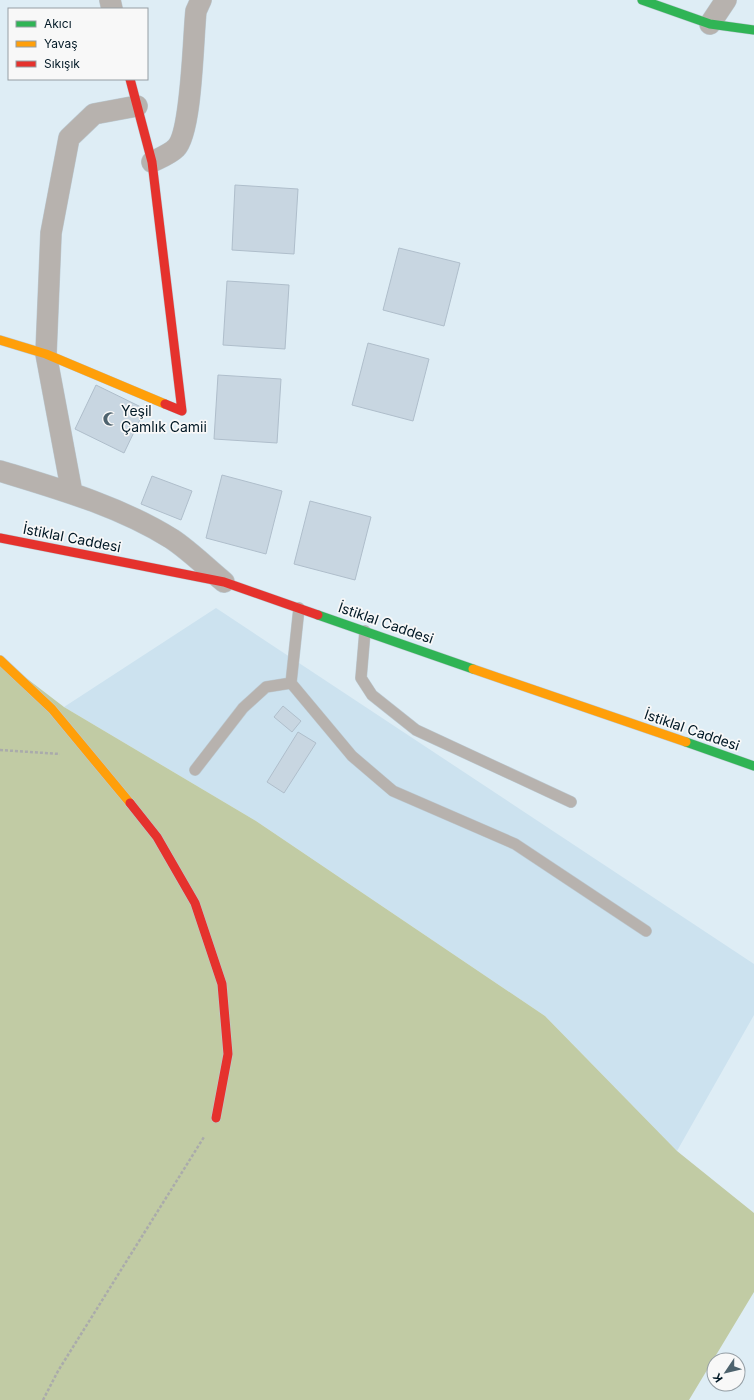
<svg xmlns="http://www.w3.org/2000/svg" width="754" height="1400" viewBox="0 0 754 1400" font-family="Inter,sans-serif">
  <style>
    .built { fill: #cce2ef }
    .forest { fill: #c1cba4 }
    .building { fill: #c8d6e1; stroke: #afbecb }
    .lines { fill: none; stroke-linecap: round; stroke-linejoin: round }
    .lane-casing { stroke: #bccad2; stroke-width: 12 }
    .street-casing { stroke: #bccad2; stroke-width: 22 }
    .fast-casing { stroke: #bccad2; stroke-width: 10 }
    .slow-casing { stroke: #bccad2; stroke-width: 10 }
    .jam-casing { stroke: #bccad2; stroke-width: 10 }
    .path { stroke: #aaabab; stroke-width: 2.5; stroke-dasharray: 3 2; stroke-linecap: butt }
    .lane { stroke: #b7b2ae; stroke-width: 11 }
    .street { stroke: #b7b2ae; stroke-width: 21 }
    .fast { stroke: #30b455; stroke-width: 9 }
    .slow { stroke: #ff9f0a; stroke-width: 9 }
    .jam { stroke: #e5322d; stroke-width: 9 }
    .labels { text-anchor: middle; stroke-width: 3.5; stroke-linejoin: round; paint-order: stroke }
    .poi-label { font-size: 14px; fill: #001825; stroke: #f8f8f8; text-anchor: start }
    .street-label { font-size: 14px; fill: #001825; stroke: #f8f8f8 }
  </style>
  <rect width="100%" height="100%" fill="#deedf5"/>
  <path class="built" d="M216,608L754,964V1015L677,1151L545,1016L256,821L64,707Z"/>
  <path class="forest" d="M0,658L64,707L256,821L545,1016L677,1151L754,1213V1292L689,1400H0Z"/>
  <path class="building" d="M235,185L298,189L294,254L232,250Z
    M399,248L460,263L444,326L383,310Z
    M227,281L289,285L285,349L223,345Z
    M368,343L429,359L413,421L352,405Z
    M218,375L281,379L277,443L214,439Z
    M96,385L145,409L124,453L75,429Z
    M222,475L282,491L266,554L206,538Z
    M152,476L192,491L181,520L141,504Z
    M310,501L371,517L355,580L294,564Z
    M283,706L301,721L292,732L274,717Z
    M298,732L316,743L284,793L267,782Z"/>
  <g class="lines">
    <defs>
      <path id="lane" d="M299,608L291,683L352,756L393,791L515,844L646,931
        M365,631L361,678L372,695L416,730L571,802
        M195,770L243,708L266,687L291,683"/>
      <path id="street" d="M110,0L112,9
        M710,24L726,0
        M152,162C160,158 170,154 176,148C192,132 193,37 196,11L201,0
        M0,471C59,489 119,506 172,539C190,551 207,568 224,582
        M72,493L46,354L51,233L69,138L94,114L137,106"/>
      <path id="fast" d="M642,0L710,24L754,30
        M318,615L473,669
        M686,742L754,766"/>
      <path id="slow" d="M0,340L46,354L165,404
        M0,660L52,709L130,803
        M473,669L686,742"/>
      <path id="jam" d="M130,79L152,162L182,411L165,404
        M0,538L224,582L318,615
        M130,803L157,837L195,903L222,984L228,1054L216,1118"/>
    </defs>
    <use href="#lane" class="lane-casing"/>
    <use href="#street" class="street-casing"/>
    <use href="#fast" class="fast-casing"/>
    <use href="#slow" class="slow-casing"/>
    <use href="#jam" class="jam-casing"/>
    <path class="path" d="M0,750L60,754
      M43,1400L58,1371L204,1137"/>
    <use href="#lane" class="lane"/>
    <use href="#street" class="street"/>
    <use href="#fast" class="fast"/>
    <use href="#slow" class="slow"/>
    <use href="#jam" class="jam"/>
  </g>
  <defs>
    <symbol id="mosque-bare" viewBox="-9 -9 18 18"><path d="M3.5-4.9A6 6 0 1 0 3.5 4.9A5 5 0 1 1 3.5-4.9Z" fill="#4e636e" stroke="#f8f8f8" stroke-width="2.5" paint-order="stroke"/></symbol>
  </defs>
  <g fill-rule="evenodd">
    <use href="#mosque-bare" x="100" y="409" width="20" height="20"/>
  </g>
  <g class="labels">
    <g class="poi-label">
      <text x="121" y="416">Yeşil<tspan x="121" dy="16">Çamlık Camii</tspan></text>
    </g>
    <g class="street-label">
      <text transform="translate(72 538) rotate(11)" y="5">İstiklal Caddesi</text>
      <text transform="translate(386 623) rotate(19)" y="5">İstiklal Caddesi</text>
      <text transform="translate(692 730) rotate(19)" y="5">İstiklal Caddesi</text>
    </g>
  </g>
  <rect x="8" y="8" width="140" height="72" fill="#f8f8f8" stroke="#959ea4"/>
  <rect x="16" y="21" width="20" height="6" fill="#30b455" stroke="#959ea4"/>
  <text x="44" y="28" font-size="12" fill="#001825">Akıcı</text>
  <rect x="16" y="41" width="20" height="6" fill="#ff9f0a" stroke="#959ea4"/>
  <text x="44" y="48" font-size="12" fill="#001825">Yavaş</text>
  <rect x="16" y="61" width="20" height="6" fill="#e5322d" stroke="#959ea4"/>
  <text x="44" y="68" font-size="12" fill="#001825">Sıkışık</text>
  <g transform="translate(726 1372) rotate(235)"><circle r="19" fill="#f8f8f8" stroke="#959ea4"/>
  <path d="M0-3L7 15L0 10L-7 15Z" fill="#4e636e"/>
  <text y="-6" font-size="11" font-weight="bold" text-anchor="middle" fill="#001825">K</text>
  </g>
</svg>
